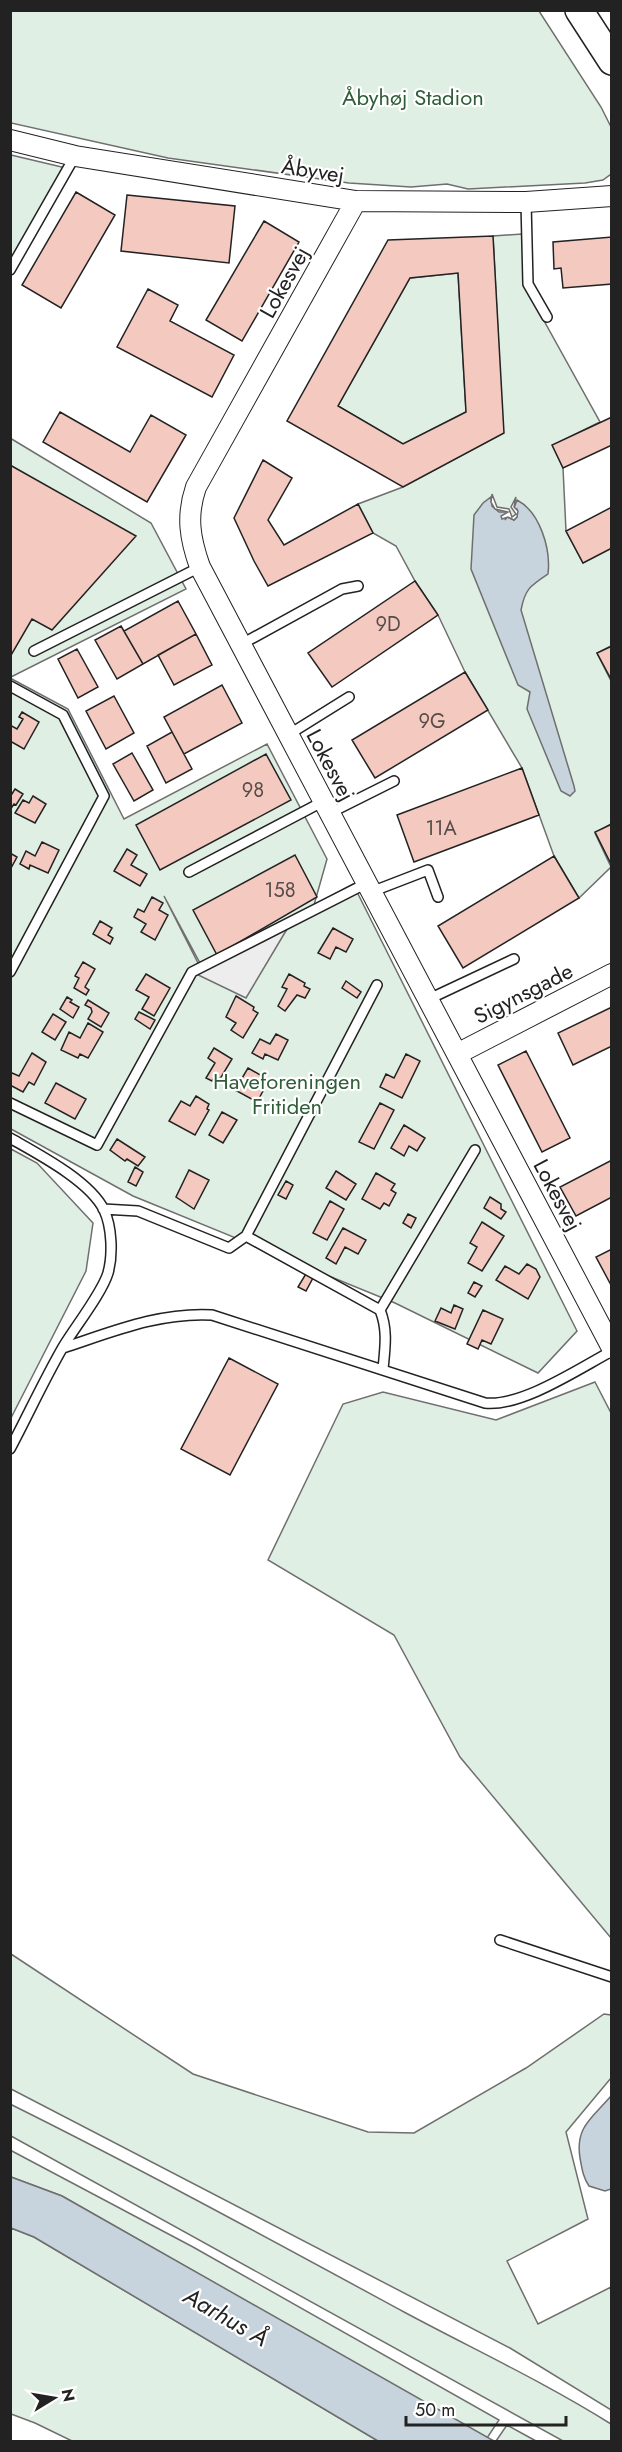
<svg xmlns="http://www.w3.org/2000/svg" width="622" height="2452" viewBox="0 0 622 2452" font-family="Jost,sans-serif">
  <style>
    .green { fill: #e0efe3; stroke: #6f6f6f; stroke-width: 1.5; fill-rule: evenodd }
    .parking { fill: #ededed; stroke: #6f6f6f; stroke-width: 1.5 }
    .water { fill: #c7d3dd; stroke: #6f6f6f; stroke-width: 1.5 }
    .pier { fill: #fff; stroke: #6f6f6f; stroke-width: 1.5 }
    .building { fill: #f3c9c0; stroke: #222; stroke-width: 1.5; fill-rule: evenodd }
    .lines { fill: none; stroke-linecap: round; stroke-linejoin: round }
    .lane-casing { stroke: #222; stroke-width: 12 }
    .street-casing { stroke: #222; stroke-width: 22 }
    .secondary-casing { stroke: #222; stroke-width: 30 }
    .lane { stroke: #fff; stroke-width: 9 }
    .street { stroke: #fff; stroke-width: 20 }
    .secondary { stroke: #fff; stroke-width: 27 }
    .labels { text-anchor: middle; stroke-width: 4.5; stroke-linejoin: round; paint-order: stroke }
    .number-label { font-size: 20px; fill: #564c4a }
    .park-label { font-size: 22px; fill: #2f5e38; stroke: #fff }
    .street-label { font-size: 22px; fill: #222; stroke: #fff }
    .water-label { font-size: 24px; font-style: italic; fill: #222; stroke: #fff }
  </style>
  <rect width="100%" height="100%" fill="#fff"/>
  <path class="green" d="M10,11H539L601,107L611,127V174L603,180L585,183L468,189L447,184L411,187L349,183L168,158L11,123Z
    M11,155L66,168L11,268Z
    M522,234L527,290L600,422L553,445L563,468L566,531L583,563L611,548V646L597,653L611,681V824L595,833L611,867L579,898L554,856L522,768L465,672L438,615L415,581L396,546L373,533L358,504L403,487L503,433L493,236Z
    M458,273L466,412L403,444L338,406L410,278Z
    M10,438L151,523L186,589L11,677Z
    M10,678L68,709L124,819L267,744L327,859L314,905L353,884L577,1331L538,1373L395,1303L133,1196L11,1129ZM164,896L200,963L303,911L200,967Z
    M11,1149L37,1163L93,1223L86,1271L11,1418Z
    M595,1382L612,1415L611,1938L460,1757L394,1635L268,1560L343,1404L383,1392L496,1420Z
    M11,1954L193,2074L368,2132L414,2133L526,2068L604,2014L611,2015V2078L566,2132L588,2219L507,2261L538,2324L611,2287V2410L510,2348L11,2089Z
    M10,2104C143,2170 273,2241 404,2312C473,2349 544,2382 611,2424V2441H563L11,2136Z
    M10,2150L193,2247L499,2420L487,2438L62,2196L11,2177Z
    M11,2228L34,2237L378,2441H72L35,2423L11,2414Z
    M507,2425L536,2441H496Z"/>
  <path class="parking" d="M290,924L246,998L192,972Z"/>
  <path class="water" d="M491,497L492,506L499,512H508L505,520L507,517L514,520L517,517V509L514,508L517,500C540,512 551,549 548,574C530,586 525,589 521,610L574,786L575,791L570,796L561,791L527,709L530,692L518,685L516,680L471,569L474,515L483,503Z
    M611,2096V2189L605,2191L589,2186C583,2177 582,2169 580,2158C575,2127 592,2118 611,2096Z
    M11,2177L62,2196L494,2441H378L34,2237L11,2228Z"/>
  <path class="pier" d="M492,494L497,507L509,509L512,517L516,514L511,507L516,497L514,507L518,511L517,517L514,520L508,517L502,519L501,516L508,512L495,509L491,502Z"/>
  <path class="building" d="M76,192L115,215L61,308L22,285Z
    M127,195L235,206L229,263L121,251Z
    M264,221L299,242L242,341L206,320Z
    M493,236L504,433L403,487L287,421L388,240ZM458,273L466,412L403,444L338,406L410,278Z
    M612,237V284L563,288L561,268L554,269L553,242Z
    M148,289L178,305L170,321L234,355L212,397L117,347Z
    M60,412L130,452L151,415L186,435L147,502L43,442Z
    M612,417V445L563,468L552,445Z
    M263,460L292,478L268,520L284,545L358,504L373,533L268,586L254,561L234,518Z
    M10,465L136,536L52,630L32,619L10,657Z
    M612,507V548L583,563L566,531Z
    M415,581L438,615L332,687L308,653Z
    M178,601L196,634L143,664L124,631Z
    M121,626L143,664L117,679L95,640Z
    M196,634L212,665L174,685L158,655Z
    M612,646V681L597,653Z
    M77,649L98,687L78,698L58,659Z
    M465,672L488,710L375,778L352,740Z
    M222,685L242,723L184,754L164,717Z
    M114,696L134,733L106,749L86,711Z
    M22,712L39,722L24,749L10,741V725L17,729L23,719L19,717Z
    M172,732L192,769L166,783L147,746Z
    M132,753L153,790L134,801L113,764Z
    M266,754L291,800L160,870L136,825Z
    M522,768L539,815L414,862L397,815Z
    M15,789L23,794L16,805L14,804L10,810V797Z
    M33,796L46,804L35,823L15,813L23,800L29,803Z
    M612,824V866L595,832Z
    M42,842L59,850L48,873L30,865L29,869L20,864L26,851L35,856Z
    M127,849L137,855L131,865L147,874L140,886L114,871Z
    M10,853L17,857L11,868L10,867Z
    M295,855L317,897L217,955L193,910Z
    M554,856L579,898L463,968L438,926Z
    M152,897L163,903L159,910L168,915L155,940L141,932L146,924L134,917L138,909L144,912Z
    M100,921L112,928L108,935L113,938L110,944L93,934Z
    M333,928L353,939L346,952L336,947L330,959L318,953Z
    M83,962L95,969L85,987L89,990L86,995L74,988L79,978L75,976Z
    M146,974L170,988L154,1016L142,1009L149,997L136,990Z
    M289,974L305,983L304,986L310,989L305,998L297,995L285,1011L278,1006L287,989L282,987Z
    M346,981L361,992L357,998L342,988Z
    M236,996L254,1007L253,1010L258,1013L243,1038L231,1030L236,1023L226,1017Z
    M67,997L72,1000L70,1002L79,1007L73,1018L60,1009Z
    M88,1000L109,1013L101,1027L88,1019L92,1012L91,1008L85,1005Z
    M612,1007V1046L573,1065L558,1033Z
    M139,1012L155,1020L150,1029L135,1019Z
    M53,1014L66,1022L55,1040L42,1032Z
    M88,1023L103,1032L88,1058L80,1054L78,1058L61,1050L69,1032L80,1038Z
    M276,1034L288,1040L278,1060L265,1054L263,1059L252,1053L260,1039L270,1044Z
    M214,1048L232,1059L220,1079L215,1076L212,1081L206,1078L215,1063L208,1058Z
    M526,1051L570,1138L542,1152L498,1065Z
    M32,1053L46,1062L34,1085L29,1082L23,1092L10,1085V1076L12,1073L19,1076Z
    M406,1054L420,1061L402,1098L380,1087L386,1074L394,1078Z
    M248,1068L269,1080L257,1102L235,1090Z
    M56,1083L86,1099L75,1119L45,1103Z
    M196,1096L209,1104L207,1109L209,1110L195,1135L169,1121L181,1101L190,1106Z
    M380,1103L394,1110L374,1149L359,1142Z
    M222,1112L237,1120L223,1143L209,1135Z
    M404,1125L425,1138L417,1151L409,1146L404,1156L391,1148Z
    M117,1139L145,1157L138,1166L127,1159L125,1161L110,1150Z
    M612,1160V1197L576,1216L560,1187Z
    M135,1167L143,1172L136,1186L128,1182Z
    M189,1170L209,1180L194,1209L176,1197Z
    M336,1171L356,1184L346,1200L326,1188Z
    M376,1173L395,1184L391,1190L396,1193L389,1206L384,1203L380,1209L362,1199Z
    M286,1181L293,1185L286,1199L278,1195Z
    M490,1197L501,1204V1209L506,1212L501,1219L484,1208Z
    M330,1201L344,1209L327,1240L313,1233Z
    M408,1214L416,1218L411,1228L403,1223Z
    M482,1222L504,1236L482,1271L468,1263L477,1247L470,1243Z
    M343,1228L366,1240L358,1254L345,1247L336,1264L326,1258Z
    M612,1249V1287L596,1257Z
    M527,1264L536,1269L540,1277L528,1299L496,1280L505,1266L519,1274Z
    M307,1272L314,1276L306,1291L298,1287Z
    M474,1282L482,1286L475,1297L468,1293Z
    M454,1305L463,1309L455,1329L435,1321L441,1308L451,1313Z
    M483,1310L503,1319L491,1344L482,1340L478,1349L467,1344Z
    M229,1358L278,1384L230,1475L181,1449Z"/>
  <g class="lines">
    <defs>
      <path id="lane" d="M526,202L528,284L547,317
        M10,270L75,156
        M240,645L342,589L358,586
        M34,651L200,567
        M10,686L63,715L104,796L10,972
        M288,735L349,697
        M330,813L394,781
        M189,872L324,801
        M371,892L428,870L438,897
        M429,999L514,959
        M10,1103L97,1145L192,972L367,883
        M10,1138C38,1154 90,1181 104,1210C112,1227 113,1255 108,1273C102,1293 75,1327 63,1347C44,1380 28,1415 10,1449
        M103,1209L138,1211L229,1248L246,1236L380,1310C388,1330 385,1348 383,1369
        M246,1236L377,985
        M380,1310L475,1150
        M63,1348C112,1332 159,1312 212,1315L485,1403C522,1407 578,1369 612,1351
        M500,1940L612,1977"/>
      <path id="street" d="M10,140L75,156L356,201L526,202L612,196
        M356,201L196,487C186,516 190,539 200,567L612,1348
        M457,1054L612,974"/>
      <path id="secondary" d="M579,10L612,61"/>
    </defs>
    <use href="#lane" class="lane-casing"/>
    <use href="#street" class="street-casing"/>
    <use href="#secondary" class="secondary-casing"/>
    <use href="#lane" class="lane"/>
    <use href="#street" class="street"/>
    <use href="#secondary" class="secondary"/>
  </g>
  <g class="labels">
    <g class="number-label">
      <text x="388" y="631">9D</text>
      <text x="432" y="728">9G</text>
      <text x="253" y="797">98</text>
      <text x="441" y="835">11A</text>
      <text x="280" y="897">158</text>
    </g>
    <g class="park-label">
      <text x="413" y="105">Åbyhøj Stadion</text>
      <text x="287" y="1089">Haveforeningen<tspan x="287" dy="25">Fritiden</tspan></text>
    </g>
    <g class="street-label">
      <text transform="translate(313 170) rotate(9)" y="8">Åbyvej</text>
      <text transform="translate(284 282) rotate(-61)" y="8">Lokesvej</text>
      <text transform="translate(331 765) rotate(62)" y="8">Lokesvej</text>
      <text transform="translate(523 993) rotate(-27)" y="8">Sigynsgade</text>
      <text transform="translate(558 1195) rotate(62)" y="8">Lokesvej</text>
    </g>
    <g class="water-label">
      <text transform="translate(226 2317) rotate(30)" y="8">Aarhus Å</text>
    </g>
  </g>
  <rect width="622" height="2452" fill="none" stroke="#222222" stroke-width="24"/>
  <g transform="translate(54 2398) rotate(79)" stroke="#ffffff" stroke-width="4.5" paint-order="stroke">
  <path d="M0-4.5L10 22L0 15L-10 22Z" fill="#222222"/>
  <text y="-9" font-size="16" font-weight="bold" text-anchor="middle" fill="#222222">N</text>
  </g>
  <path d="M406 2416v9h160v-9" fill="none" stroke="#222222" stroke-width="3"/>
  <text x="415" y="2416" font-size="18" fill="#222222" stroke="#ffffff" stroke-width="4.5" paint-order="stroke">50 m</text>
</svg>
